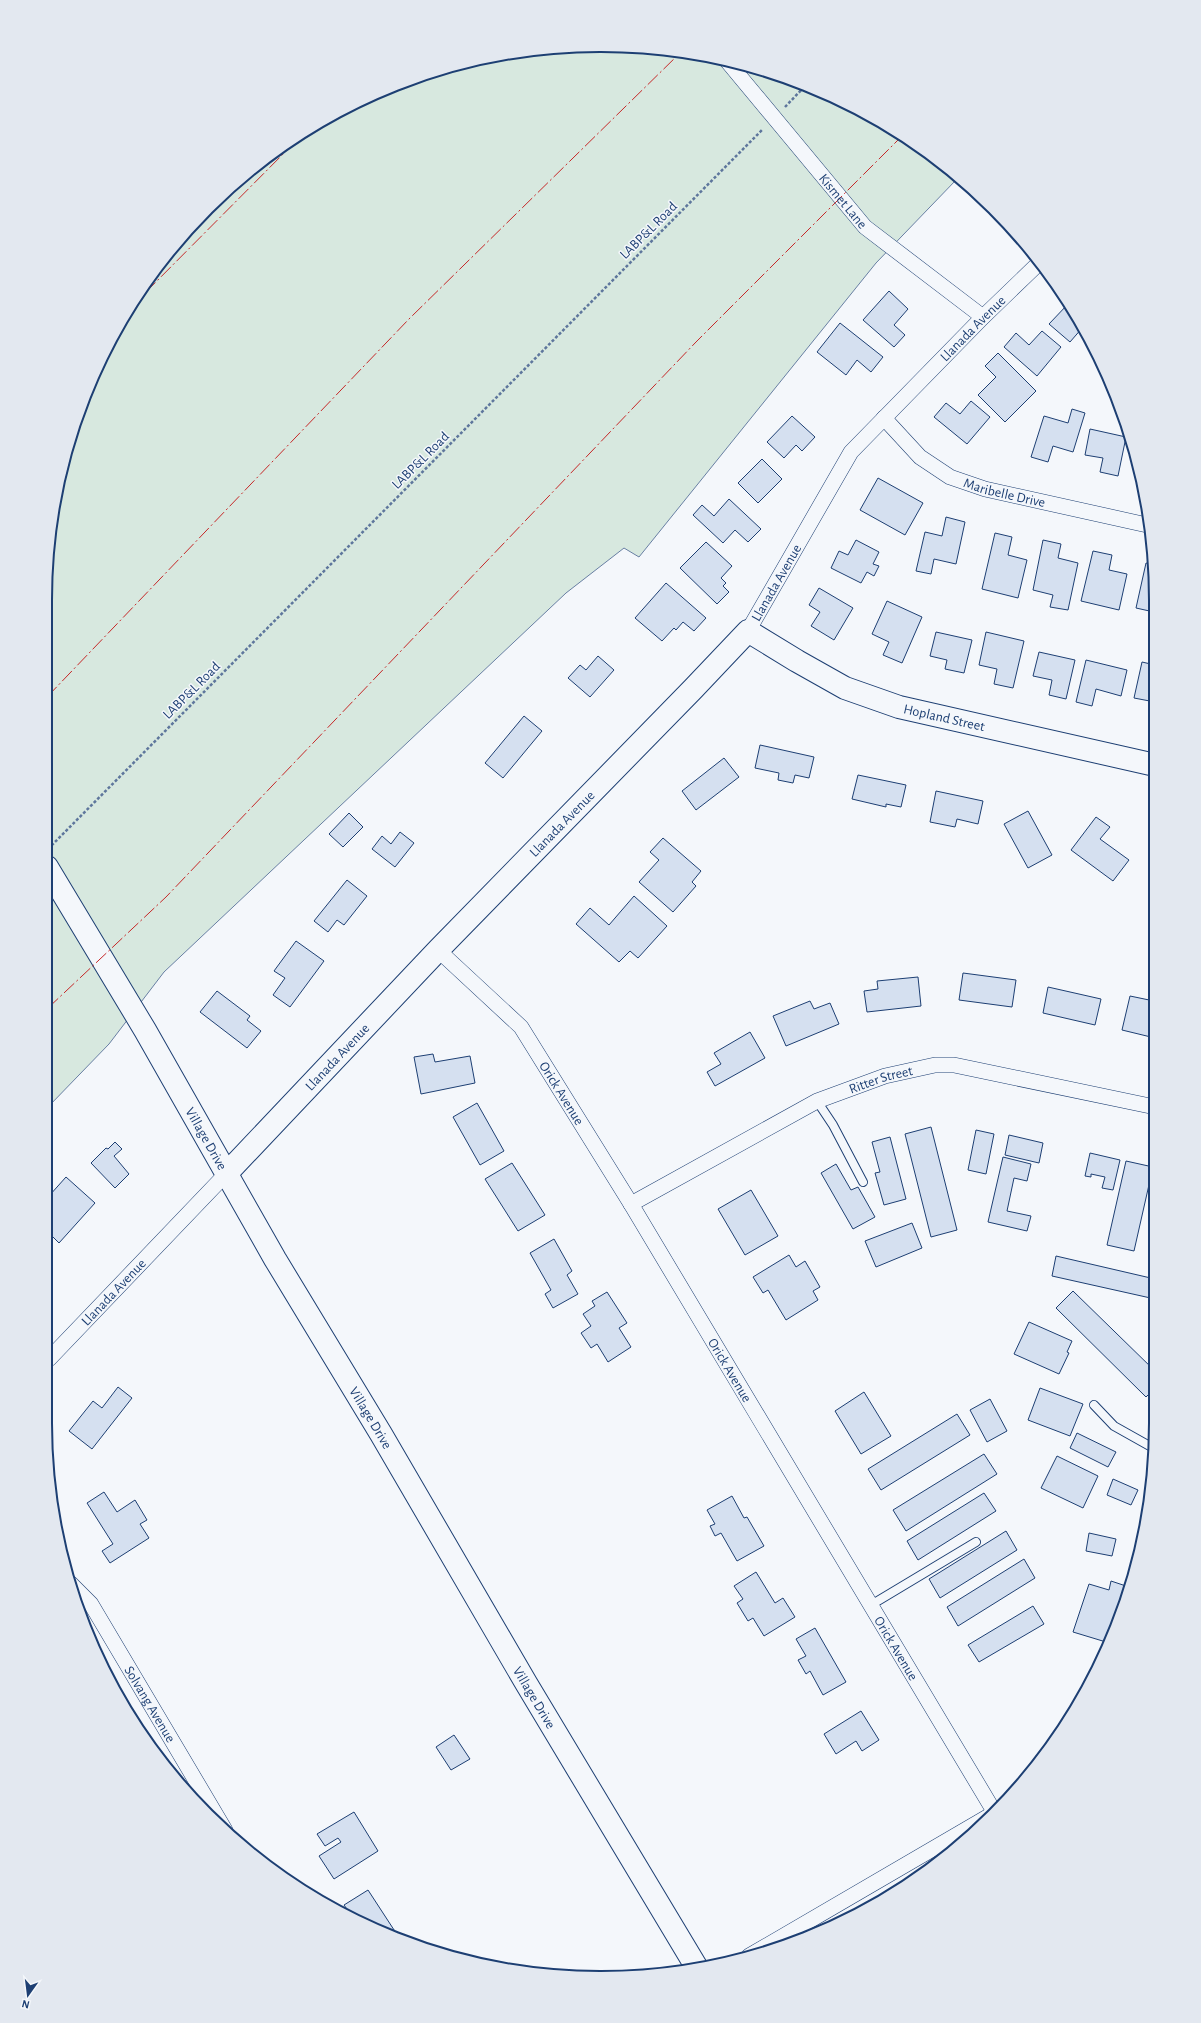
<svg xmlns="http://www.w3.org/2000/svg" width="1201" height="2023" viewBox="0 0 1201 2023" font-family="'Alegreya Sans',sans-serif">
  <style>
    .green { fill: #d7e8df; stroke: #687fa3 }
    .building { fill: #d5e0f0; stroke: #1d3f73 }
    .lines { fill: none; stroke-linecap: round; stroke-linejoin: round }
    .lane-casing { stroke: #1d3f73; stroke-width: 10 }
    .street-casing { stroke: #1d3f73; stroke-width: 16 }
    .secondary-casing { stroke: #1d3f73; stroke-width: 24 }
    .path { stroke: #5e769c; stroke-width: 2.5; stroke-dasharray: 3 2; stroke-linecap: butt }
    .lane { stroke: #f4f7fb; stroke-width: 8 }
    .street { stroke: #f4f7fb; stroke-width: 15 }
    .secondary { stroke: #f4f7fb; stroke-width: 22 }
    .power { stroke: #c62828; stroke-width: 1; stroke-dasharray: 14 3 2 3; stroke-linecap: butt }
    .labels { text-anchor: middle; stroke-width: 3; stroke-linejoin: round; paint-order: stroke }
    .street-label { font-size: 14px; fill: #1d3f73; stroke: #f4f7fb }
    .rim { fill: none; stroke: #1d3f73; stroke-width: 2 }
  </style>
  <rect width="100%" height="100%" fill="#f4f7fb"/>
  <path class="green" d="M601,45L709,56L813,87L909,139L956,180L876,263L639,557L624,548L566,593L164,972L109,1044L48,1107L46,564L75,422L139,292L208,208L292,138L388,87L492,56Z"/>
  <path class="building" d="M889,291L908,309L894,325L905,335L894,347L863,320Z
    M1068,304L1083,327L1070,342L1049,324Z
    M840,323L883,357L871,372L857,360L846,375L817,352Z
    M1042,331L1061,347L1037,376L1004,347L1016,333L1029,345Z
    M998,353L1036,391L1005,422L978,395L996,377L985,366Z
    M971,401L990,417L967,444L934,417L946,403L960,414Z
    M1072,409L1085,413L1073,452L1053,446L1048,462L1031,457L1044,416L1068,423Z
    M792,416L815,437L802,451L796,445L784,458L767,442Z
    M1090,429L1126,437L1118,476L1100,472L1103,458L1085,455Z
    M762,459L782,479L758,503L738,483Z
    M878,478L923,503L905,535L860,510Z
    M729,499L761,529L748,542L735,530L723,543L693,515L702,505L714,516Z
    M946,517L965,522L956,564L934,559L931,574L916,571L925,532L942,536Z
    M995,533L1012,537L1008,555L1027,560L1018,598L982,589Z
    M856,540L879,552L873,564L879,566L874,576L867,572L861,583L831,568L839,551L848,555Z
    M1043,540L1061,544L1058,558L1078,563L1068,610L1050,607L1053,595L1033,590Z
    M706,542L732,566L721,578L726,583L723,586L729,592L717,604L680,568Z
    M1093,551L1112,555L1109,570L1127,574L1119,610L1081,601Z
    M1146,563L1155,565V626L1151,625L1154,612L1136,608Z
    M666,583L706,618L694,631L683,622L676,630L674,628L662,641L635,618Z
    M819,588L853,608L834,640L811,626L820,612L809,605Z
    M887,601L922,617L902,663L883,655L889,642L872,634Z
    M936,632L972,640L964,673L945,669L947,660L930,656Z
    M986,632L1024,641L1013,688L994,684L997,669L979,665Z
    M1039,652L1075,660L1066,699L1049,695L1052,680L1033,676Z
    M598,656L614,670L590,697L568,678L580,665L586,670Z
    M1086,660L1127,670L1121,696L1096,689L1092,706L1076,702Z
    M1142,662L1155,665V718H1151L1155,702L1134,698Z
    M524,716L542,731L503,778L485,763Z
    M760,745L814,757L809,778L795,775L793,783L778,780L779,773L755,768Z
    M724,758L739,777L696,810L682,791Z
    M858,775L906,785L901,807L886,804V807L852,799Z
    M936,791L983,801L978,824L957,819L955,827L930,822Z
    M1028,811L1052,855L1028,868L1004,824Z
    M349,813L363,827L343,847L329,834Z
    M1096,817L1110,827L1100,839L1129,860L1113,881L1071,850Z
    M400,832L414,843L395,867L372,849L382,836L391,844Z
    M663,838L701,871L692,882L696,886L673,912L639,882L659,860L650,852Z
    M1155,848V866H1151Z
    M347,880L367,896L344,925L337,920L328,932L314,921Z
    M634,896L667,926L638,958L630,951L619,962L576,924L590,908L609,925Z
    M296,941L324,961L290,1007L273,995L285,978L274,971Z
    M963,973L1016,980L1012,1007L959,1000Z
    M918,977L921,1006L867,1012L864,991L878,989L877,981Z
    M1048,987L1101,999L1095,1025L1043,1013Z
    M217,991L250,1016L247,1020L261,1031L247,1048L200,1012Z
    M1130,996L1154,1001L1152,1010H1155V1038L1122,1030Z
    M810,1001L814,1009L830,1003L839,1024L786,1046L773,1016Z
    M750,1032L765,1058L715,1086L707,1072L721,1064L714,1053Z
    M433,1054L435,1062L470,1056L475,1083L421,1094L414,1057Z
    M477,1103L504,1151L480,1165L453,1117Z
    M931,1127L957,1230L931,1237L905,1134Z
    M976,1130L994,1134L986,1174L968,1170Z
    M1009,1135L1043,1143L1039,1163L1005,1155Z
    M890,1137L906,1199L884,1205L875,1173L880,1172L872,1142Z
    M115,1142L122,1149L114,1156L129,1174L115,1188L91,1163L106,1148L108,1149Z
    M1090,1153L1120,1160L1113,1190L1102,1188L1105,1177L1091,1174V1177L1085,1176Z
    M1003,1157L1031,1164L1027,1181L1014,1178L1007,1211L1031,1216L1027,1231L988,1222Z
    M1126,1161L1153,1167L1134,1251L1107,1245Z
    M512,1163L545,1215L518,1231L485,1179Z
    M836,1164L851,1190L858,1187L875,1217L853,1229L821,1173Z
    M66,1177L95,1203L59,1243L49,1233V1196Z
    M751,1190L778,1236L745,1255L718,1209Z
    M912,1223L922,1248L876,1267L865,1241Z
    M554,1239L572,1271L567,1275L578,1294L553,1308L545,1294L551,1290L530,1253Z
    M789,1255L796,1267L805,1261L820,1287L813,1291L818,1300L786,1320L768,1290L763,1293L753,1277Z
    M1056,1256L1155,1279V1299L1052,1276Z
    M1073,1291L1155,1371V1388L1146,1397L1056,1308Z
    M607,1292L627,1323L619,1328L631,1347L608,1362L597,1344L591,1348L581,1333L591,1326L583,1314L595,1306L592,1301Z
    M1029,1322L1072,1341L1067,1352L1069,1353L1059,1374L1014,1354Z
    M118,1387L132,1398L92,1449L69,1431L93,1401L102,1408Z
    M1040,1388L1083,1404L1070,1436L1028,1420Z
    M864,1392L891,1436L861,1454L835,1411Z
    M990,1399L1007,1431L987,1442L970,1410Z
    M957,1414L970,1435L881,1490L868,1469Z
    M1077,1433L1116,1452L1108,1467L1070,1448Z
    M984,1454L997,1474L906,1531L893,1510Z
    M1057,1456L1098,1476L1083,1508L1041,1488Z
    M1113,1479L1138,1490L1131,1505L1107,1495Z
    M104,1492L117,1512L135,1500L147,1520L140,1524L149,1538L110,1563L102,1551L113,1544L87,1503Z
    M984,1493L996,1511L918,1560L907,1541Z
    M732,1496L744,1518L747,1517L764,1546L737,1561L721,1533L715,1536L710,1526L715,1524L707,1510Z
    M1006,1531L1017,1550L940,1598L929,1579Z
    M1089,1533L1116,1539L1112,1556L1086,1551Z
    M1024,1559L1035,1578L958,1626L947,1607Z
    M756,1572L775,1603L783,1598L795,1617L764,1636L753,1618L748,1621L737,1603L743,1599L734,1586Z
    M1111,1581L1129,1587L1122,1611L1106,1642L1073,1632L1089,1584L1109,1590Z
    M1033,1606L1044,1624L979,1662L968,1645Z
    M815,1628L846,1682L823,1695L810,1671L806,1674L798,1660L806,1656L796,1639Z
    M861,1711L879,1740L862,1751L856,1741L836,1754L824,1734Z
    M454,1735L470,1759L451,1770L436,1747Z
    M354,1812L378,1851L334,1879L319,1856L341,1842L338,1838L325,1846L317,1834Z
    M368,1890L398,1936L349,1912L344,1905Z"/>
  <g class="lines">
    <defs>
      <path id="lane" d="M817,1101L833,1125L863,1182
        M1094,1405L1114,1426L1155,1449
        M871,1605L976,1542"/>
      <g id="street">
        <path id="s1" d="M727,61L865,227L983,317"/>
        <path id="s2" d="M884,418L920,457L950,477L985,489L1147,525"/>
        <path id="s3" d="M748,631L851,452L983,317L1039,263"/>
        <path id="s4" d="M438,950L521,1027L631,1204L995,1813"/>
        <path id="s5" d="M631,1204L817,1101L885,1076L935,1065H954L1155,1107"/>
        <path id="s6" d="M49,1359L227,1173"/>
        <path id="s7" d="M70,1583L91,1604L225,1830"/>
        <path d="M749,1956L996,1812"/>
      </g>
      <g id="secondary">
        <path id="s8" d="M47,867L145,1030L275,1259L381,1434L526,1683L697,1968"/>
        <path id="s9" d="M227,1173L438,950L693,689L748,631L797,661L845,688L899,707L1155,765"/>
      </g>
    </defs>
    <use href="#lane" class="lane-casing"/>
    <use href="#street" class="street-casing"/>
    <use href="#secondary" class="secondary-casing"/>
    <path class="path" d="M785,107L806,85
      M48,849L763,129"/>
    <use href="#lane" class="lane"/>
    <use href="#street" class="street"/>
    <use href="#secondary" class="secondary"/>
    <path class="power" d="M130,308L305,132
      M47,697L409,319L680,53
      M48,1008L166,897L696,342L903,135"/>
  </g>
  <g class="labels">
    <g class="street-label">
      <text dy="5" stroke="none"><textPath href="#s1" startOffset="182">Kismet Lane</textPath></text>
      <text transform="translate(648 230) rotate(-45)" y="5">LABP&amp;L Road</text>
      <text dy="5" stroke="none"><textPath href="#s3" startOffset="380">Llanada Avenue</textPath></text>
      <text transform="translate(420 460) rotate(-45)" y="5">LABP&amp;L Road</text>
      <text dy="5" stroke="none"><textPath href="#s2" startOffset="146">Maribelle Drive</textPath></text>
      <text dy="5" stroke="none"><textPath href="#s3" startOffset="56">Llanada Avenue</textPath></text>
      <text transform="translate(191 690) rotate(-45)" y="5">LABP&amp;L Road</text>
      <text dy="5" stroke="none"><textPath href="#s9" startOffset="968">Hopland Street</textPath></text>
      <text dy="5" stroke="none"><textPath href="#s9" startOffset="484">Llanada Avenue</textPath></text>
      <text dy="5" stroke="none"><textPath href="#s9" startOffset="160">Llanada Avenue</textPath></text>
      <text dy="5" stroke="none"><textPath href="#s5" startOffset="280">Ritter Street</textPath></text>
      <text dy="5" stroke="none"><textPath href="#s4" startOffset="191">Orick Avenue</textPath></text>
      <text dy="5" stroke="none"><textPath href="#s8" startOffset="315">Village Drive</textPath></text>
      <text dy="5" stroke="none"><textPath href="#s6" startOffset="93">Llanada Avenue</textPath></text>
      <text dy="5" stroke="none"><textPath href="#s4" startOffset="515">Orick Avenue</textPath></text>
      <text dy="5" stroke="none"><textPath href="#s8" startOffset="639">Village Drive</textPath></text>
      <text dy="5" stroke="none"><textPath href="#s4" startOffset="839">Orick Avenue</textPath></text>
      <text dy="5" stroke="none"><textPath href="#s8" startOffset="963">Village Drive</textPath></text>
      <text dy="5" stroke="none"><textPath href="#s7" startOffset="146">Solvang Avenue</textPath></text>
    </g>
  </g>
  <path d="M0 0H1201V2023H0ZM600 52H601A548 548 0 0 1 1149 600V1423A548 548 0 0 1 601 1971H600A548 548 0 0 1 52 1423V600A548 548 0 0 1 600 52Z" fill="#e3e8f0" fill-rule="evenodd"/>
  <path class="rim" d="M600 52H601A548 548 0 0 1 1149 600V1423A548 548 0 0 1 601 1971H600A548 548 0 0 1 52 1423V600A548 548 0 0 1 600 52Z"/>
  <g transform="translate(28 1995) rotate(194)" stroke="#f4f7fb" stroke-width="3" paint-order="stroke">
  <path d="M0-3L7 15L0 10L-7 15Z" fill="#1d3f73"/>
  <text y="-6" font-size="11" font-weight="bold" text-anchor="middle" fill="#1d3f73">N</text>
  </g>
</svg>
